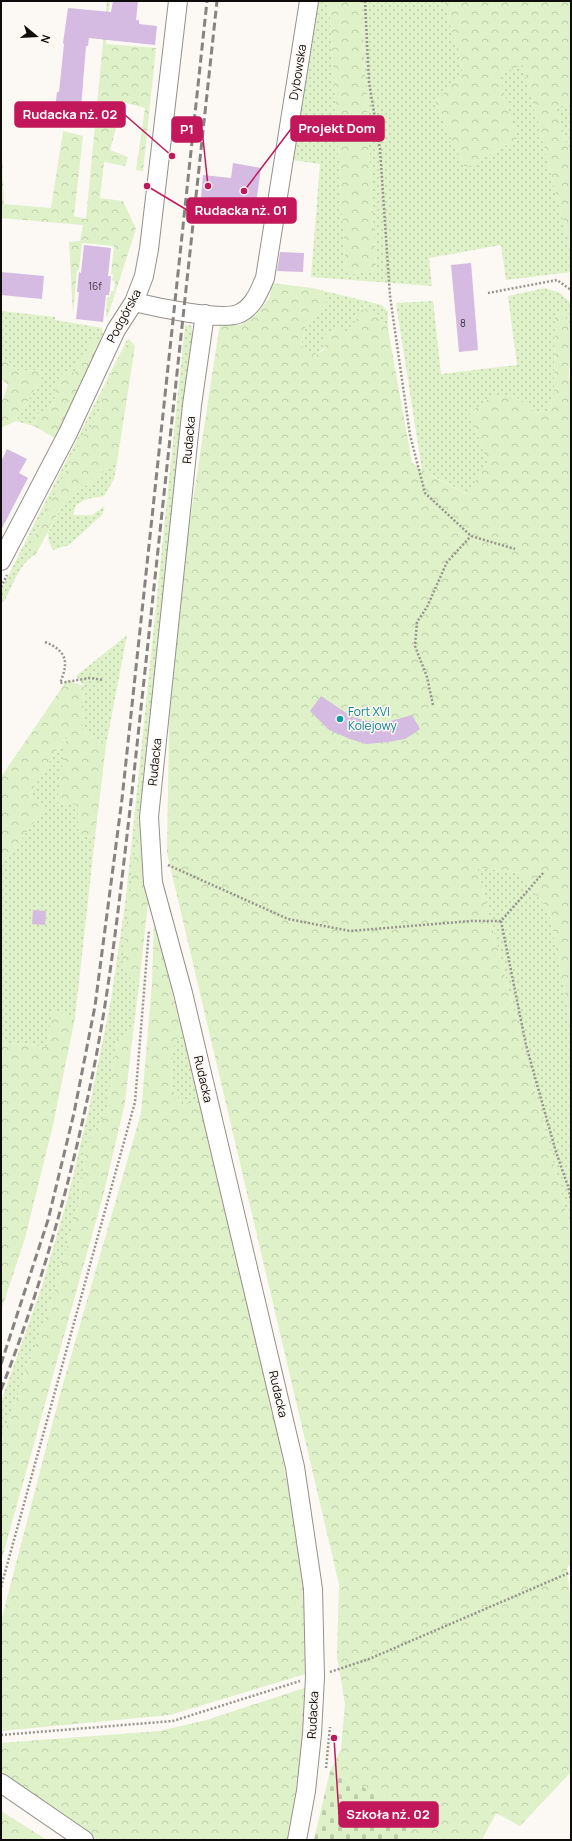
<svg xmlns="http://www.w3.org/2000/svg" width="572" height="1841" viewBox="0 0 572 1841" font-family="Manrope,sans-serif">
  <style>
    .green { fill: url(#green-dots) }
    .forest { fill: url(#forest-crowns) }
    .cemetery { fill: url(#cemetery-stones) }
    .building { fill: #d5bae1 }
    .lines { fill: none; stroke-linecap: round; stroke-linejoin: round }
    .minor-casing { stroke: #95918c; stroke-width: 20 }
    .path { stroke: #979490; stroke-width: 2.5; stroke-dasharray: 2 2; stroke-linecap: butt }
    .minor { stroke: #fff; stroke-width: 18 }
    .rail { stroke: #868380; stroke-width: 3; stroke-dasharray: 8 4; stroke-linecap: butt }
    .culture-dot { fill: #0f9aa8; stroke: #fcf8f3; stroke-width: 1.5 }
    .labels { text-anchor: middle; stroke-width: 3; stroke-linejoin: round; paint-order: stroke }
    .number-label { font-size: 10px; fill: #403840 }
    .street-label { font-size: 12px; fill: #0e0c0b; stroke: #fcf8f3 }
    .culture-label { font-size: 12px; fill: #0d838f; stroke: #fcf8f3; text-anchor: start }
    .leader { fill: none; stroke: #c2185b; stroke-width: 1.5 }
    .callout-dot { fill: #c2185b; stroke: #fcf8f3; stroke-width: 1.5 }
    .callout { fill: #c2185b; stroke: #c2185b; stroke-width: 1.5 }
    .callout-label { font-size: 13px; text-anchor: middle; font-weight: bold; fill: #fff }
  </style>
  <defs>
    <pattern id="green-dots" width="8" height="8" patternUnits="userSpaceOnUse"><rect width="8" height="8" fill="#def1c8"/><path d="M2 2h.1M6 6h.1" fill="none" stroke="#bdcdaa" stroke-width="1.8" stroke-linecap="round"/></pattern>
    <pattern id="forest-crowns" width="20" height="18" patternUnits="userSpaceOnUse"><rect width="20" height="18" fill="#def1c8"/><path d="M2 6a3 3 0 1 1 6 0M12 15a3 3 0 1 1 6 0" fill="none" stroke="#bdcdaa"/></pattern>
    <pattern id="cemetery-stones" width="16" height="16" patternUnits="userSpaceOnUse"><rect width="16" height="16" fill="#def1c8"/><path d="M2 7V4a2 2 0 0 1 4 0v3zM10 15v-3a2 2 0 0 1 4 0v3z" fill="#bdcdaa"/></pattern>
  </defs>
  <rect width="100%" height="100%" fill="#fcf8f3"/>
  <path class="green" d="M319,1H329L346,275L376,271L361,1H444L463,72L435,103L465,168L517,139L498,74L523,65L571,252V272L506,280L501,245L429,258L432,286L311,277L320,164L292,160Z
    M571,104V158L556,107Z
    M312,288L382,305L388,312V329L377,314L355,322L345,333L314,356L301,347L306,325L328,299Z
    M545,288L560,293L571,303V329L563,313L555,312L554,393L548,411L536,413L517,398L470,413L488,464L467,494L422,470L396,303L433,301L441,374L517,365L508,296Z
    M1,311L55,317V320L102,328L104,345C83,351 80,352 75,374L53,386L57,394L46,414H37L34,426L16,421L45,371L17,370L1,355Z
    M189,325L192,326V349L141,813H139L138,826L131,979L139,985L133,1032L117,1039L107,1112L86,1144L79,1203L54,1293L5,1430L1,1437V1402L43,1283L68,1197L89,1109L111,1000L126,897L185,326Z
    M129,339L135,346L127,343L102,392L101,408L91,428L83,436L29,547L36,554C20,562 13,585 5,600L1,603V590L127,340Z
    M118,456L114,479L104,496L86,499L76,505L73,515H92L105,506L102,515L69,545L53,550L49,542L48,533L64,502L99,476Z
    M127,635L106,745L82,730L84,686L76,676Z
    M68,733L78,805L79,836L95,837L75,1018L52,1010L48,1047L1,1042V866L45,807L29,795Z
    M477,868L520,873L549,911L571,1026V1230Z
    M182,1031L200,1106L180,1101L171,1088L173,1047Z"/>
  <path class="forest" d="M107,1H110L106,44L156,48L143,171L136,170L145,108L123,102L110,150L128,157L125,166L104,162L100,198L123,201L136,229L108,315L106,317L107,297H110L111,291H114L115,281H112L113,274H111L114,246L82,243L79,270H77L73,315L69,242L80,241L83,225L1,218V154H2L4,204L51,208L63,131L83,136L74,216L86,219Z
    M329,1H361L376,271L346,275Z
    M444,1H571V104L556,107L571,158V252L523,65L499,74L517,139L465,168L435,103L463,72Z
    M272,283L312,288L329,299L306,325L301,346L314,356L324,350L326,333L336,328L345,333L355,322L361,309L377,314L388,329L412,463L427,473L466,494L488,464L470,413L492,396L517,398L536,413L548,411L554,393L555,312L563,313L571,329L569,379L571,381V1026L549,911L520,873L477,868L571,1230V1563L567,1568L571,1606V1772L520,1826L496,1813L482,1840H406L416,1813L330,1771L341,1749L345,1704L337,1657L339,1584L167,853L170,670L187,540L220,323L240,325L255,316L270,297Z
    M90,338L100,340L104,345L55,438L34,426L37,414L46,413L57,394L53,386L64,371L75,373L79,357L88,350Z
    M127,343L135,346L118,456L99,476L64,502L36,554L29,547L83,436L91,428L101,408L102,392Z
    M1,355L17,370L45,371L16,421L1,428V404L8,385L1,379Z
    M67,680L84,686L82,730L106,745L95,837L79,836L78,805L57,802L67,734L29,795L45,807L1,866V777Z
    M139,813H141L148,902L139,985L131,979L122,965Z
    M154,921L182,1031L173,1048L171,1088L180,1101L200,1106L278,1434L304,1571L309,1673L170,1715L1,1731V1621L61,1391L141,1113L152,983Z
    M52,1010L75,1018L53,1125L25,1238L1,1311V1042L48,1047Z
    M133,1032L125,1103L104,1192L1,1562V1437L5,1430L54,1293L79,1203L86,1144L107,1112L117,1039Z
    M310,1686L296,1820L287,1840H94L1,1776V1743L159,1731L207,1720Z
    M1,1811L47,1840H1Z"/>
  <path class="cemetery" d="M330,1771L416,1813L406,1840H314Z"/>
  <path class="building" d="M113,1H138L136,20H139V24L157,26L155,45L89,38L88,46H86L80,120L54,117L57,92H59L64,44L63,43L68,8L111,12Z
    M233,163L261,168L254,217L226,213L228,200L201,197L203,175L231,178Z
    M84,245L111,248L108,276H111L110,289L109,295H106L103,322L76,319L79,292H77L79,272L81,273Z
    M280,252L304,253L303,272L277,271Z
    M471,263L478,350L459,352L451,265Z
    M1,272L44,276L42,299L1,295Z
    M7,449L27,459L19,473L28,478L1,530V462Z
    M321,696L352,717L372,722H387L412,715L420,729L405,739L388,742L366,744L350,739L329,730L310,711Z
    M33,910L46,911L45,925L32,924Z"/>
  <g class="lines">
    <defs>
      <path id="minor" d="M134,302C155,307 220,321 238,314C253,308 259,292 265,278L309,1
        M205,314L192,405L149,817L153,883L183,993L295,1467L313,1589L315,1677L312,1734L306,1791L297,1840
        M1,561L68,433L116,330L134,302L144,276L149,249L178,1
        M1,1783L84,1840"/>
    </defs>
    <use href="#minor" class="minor-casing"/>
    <path class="path" d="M365,1L369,82L380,149L390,296L410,435L425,493L471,536L515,549
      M488,293L557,280L571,290
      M1,587L7,575
      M45,642C67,651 69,662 60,683L90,678L103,680
      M433,705L427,677L415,646L417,622L427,607L447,562L471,536
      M168,865L288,919L350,931L471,921H501L544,872
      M501,921L526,1045L556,1152L568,1186L571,1200
      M1,1587L135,1102L149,930
      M330,1672L369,1659L571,1572
      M1,1735L173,1721L300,1681
      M326,1768L330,1727"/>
    <use href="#minor" class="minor"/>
    <path class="rail" d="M1,1364L48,1220L74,1113L95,1006L122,799L207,1
      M1,1390C43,1283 74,1170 96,1057C112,972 121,886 131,801L217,1"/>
  </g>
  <circle class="culture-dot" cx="340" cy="719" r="4"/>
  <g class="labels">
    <g class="number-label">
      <text x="95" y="290">16f</text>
      <text x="463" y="327">8</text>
    </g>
    <g class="street-label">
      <text transform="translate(298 72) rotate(-81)" y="4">Dybowska</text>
      <text transform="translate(124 316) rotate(-62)" y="4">Podgórska</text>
      <text transform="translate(189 440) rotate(-85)" y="4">Rudacka</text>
      <text transform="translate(155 762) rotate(-84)" y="4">Rudacka</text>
      <text transform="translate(203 1079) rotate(77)" y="4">Rudacka</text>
      <text transform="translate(278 1394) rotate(77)" y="4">Rudacka</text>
      <text transform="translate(313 1715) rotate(-87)" y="4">Rudacka</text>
    </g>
    <g class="culture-label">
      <text x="348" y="716">Fort XVI<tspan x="348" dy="14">Kolejowy</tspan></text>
    </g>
  </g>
  <path class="leader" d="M172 156L125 115M244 191L291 129M208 186L202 129M147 186L187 210M334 1738L339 1815"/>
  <g class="callout-dot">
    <circle cx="172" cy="156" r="4"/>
    <circle cx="244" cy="191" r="4"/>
    <circle cx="208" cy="186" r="4"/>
    <circle cx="147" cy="186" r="4"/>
    <circle cx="334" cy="1738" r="4"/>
  </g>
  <g class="callout">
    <rect x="15" y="102" width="110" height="25" rx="4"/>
    <rect x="291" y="116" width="93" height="25" rx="4"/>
    <rect x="172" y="117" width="30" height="25" rx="4"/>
    <rect x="187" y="198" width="109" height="25" rx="4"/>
    <rect x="339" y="1802" width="99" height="25" rx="4"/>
  </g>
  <g class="callout-label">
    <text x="70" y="119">Rudacka nż. 02</text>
    <text x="337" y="133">Projekt Dom</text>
    <text x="187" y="134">P1</text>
    <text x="241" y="215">Rudacka nż. 01</text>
    <text x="388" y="1819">Szkoła nż. 02</text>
  </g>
  <rect width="572" height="1841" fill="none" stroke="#0e0c0b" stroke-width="4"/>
  <g transform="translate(36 36) rotate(108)" stroke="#fcf8f3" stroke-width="3" paint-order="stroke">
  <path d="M0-3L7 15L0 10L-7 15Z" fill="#0e0c0b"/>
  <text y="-6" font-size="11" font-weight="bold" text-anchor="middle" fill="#0e0c0b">N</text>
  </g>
</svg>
